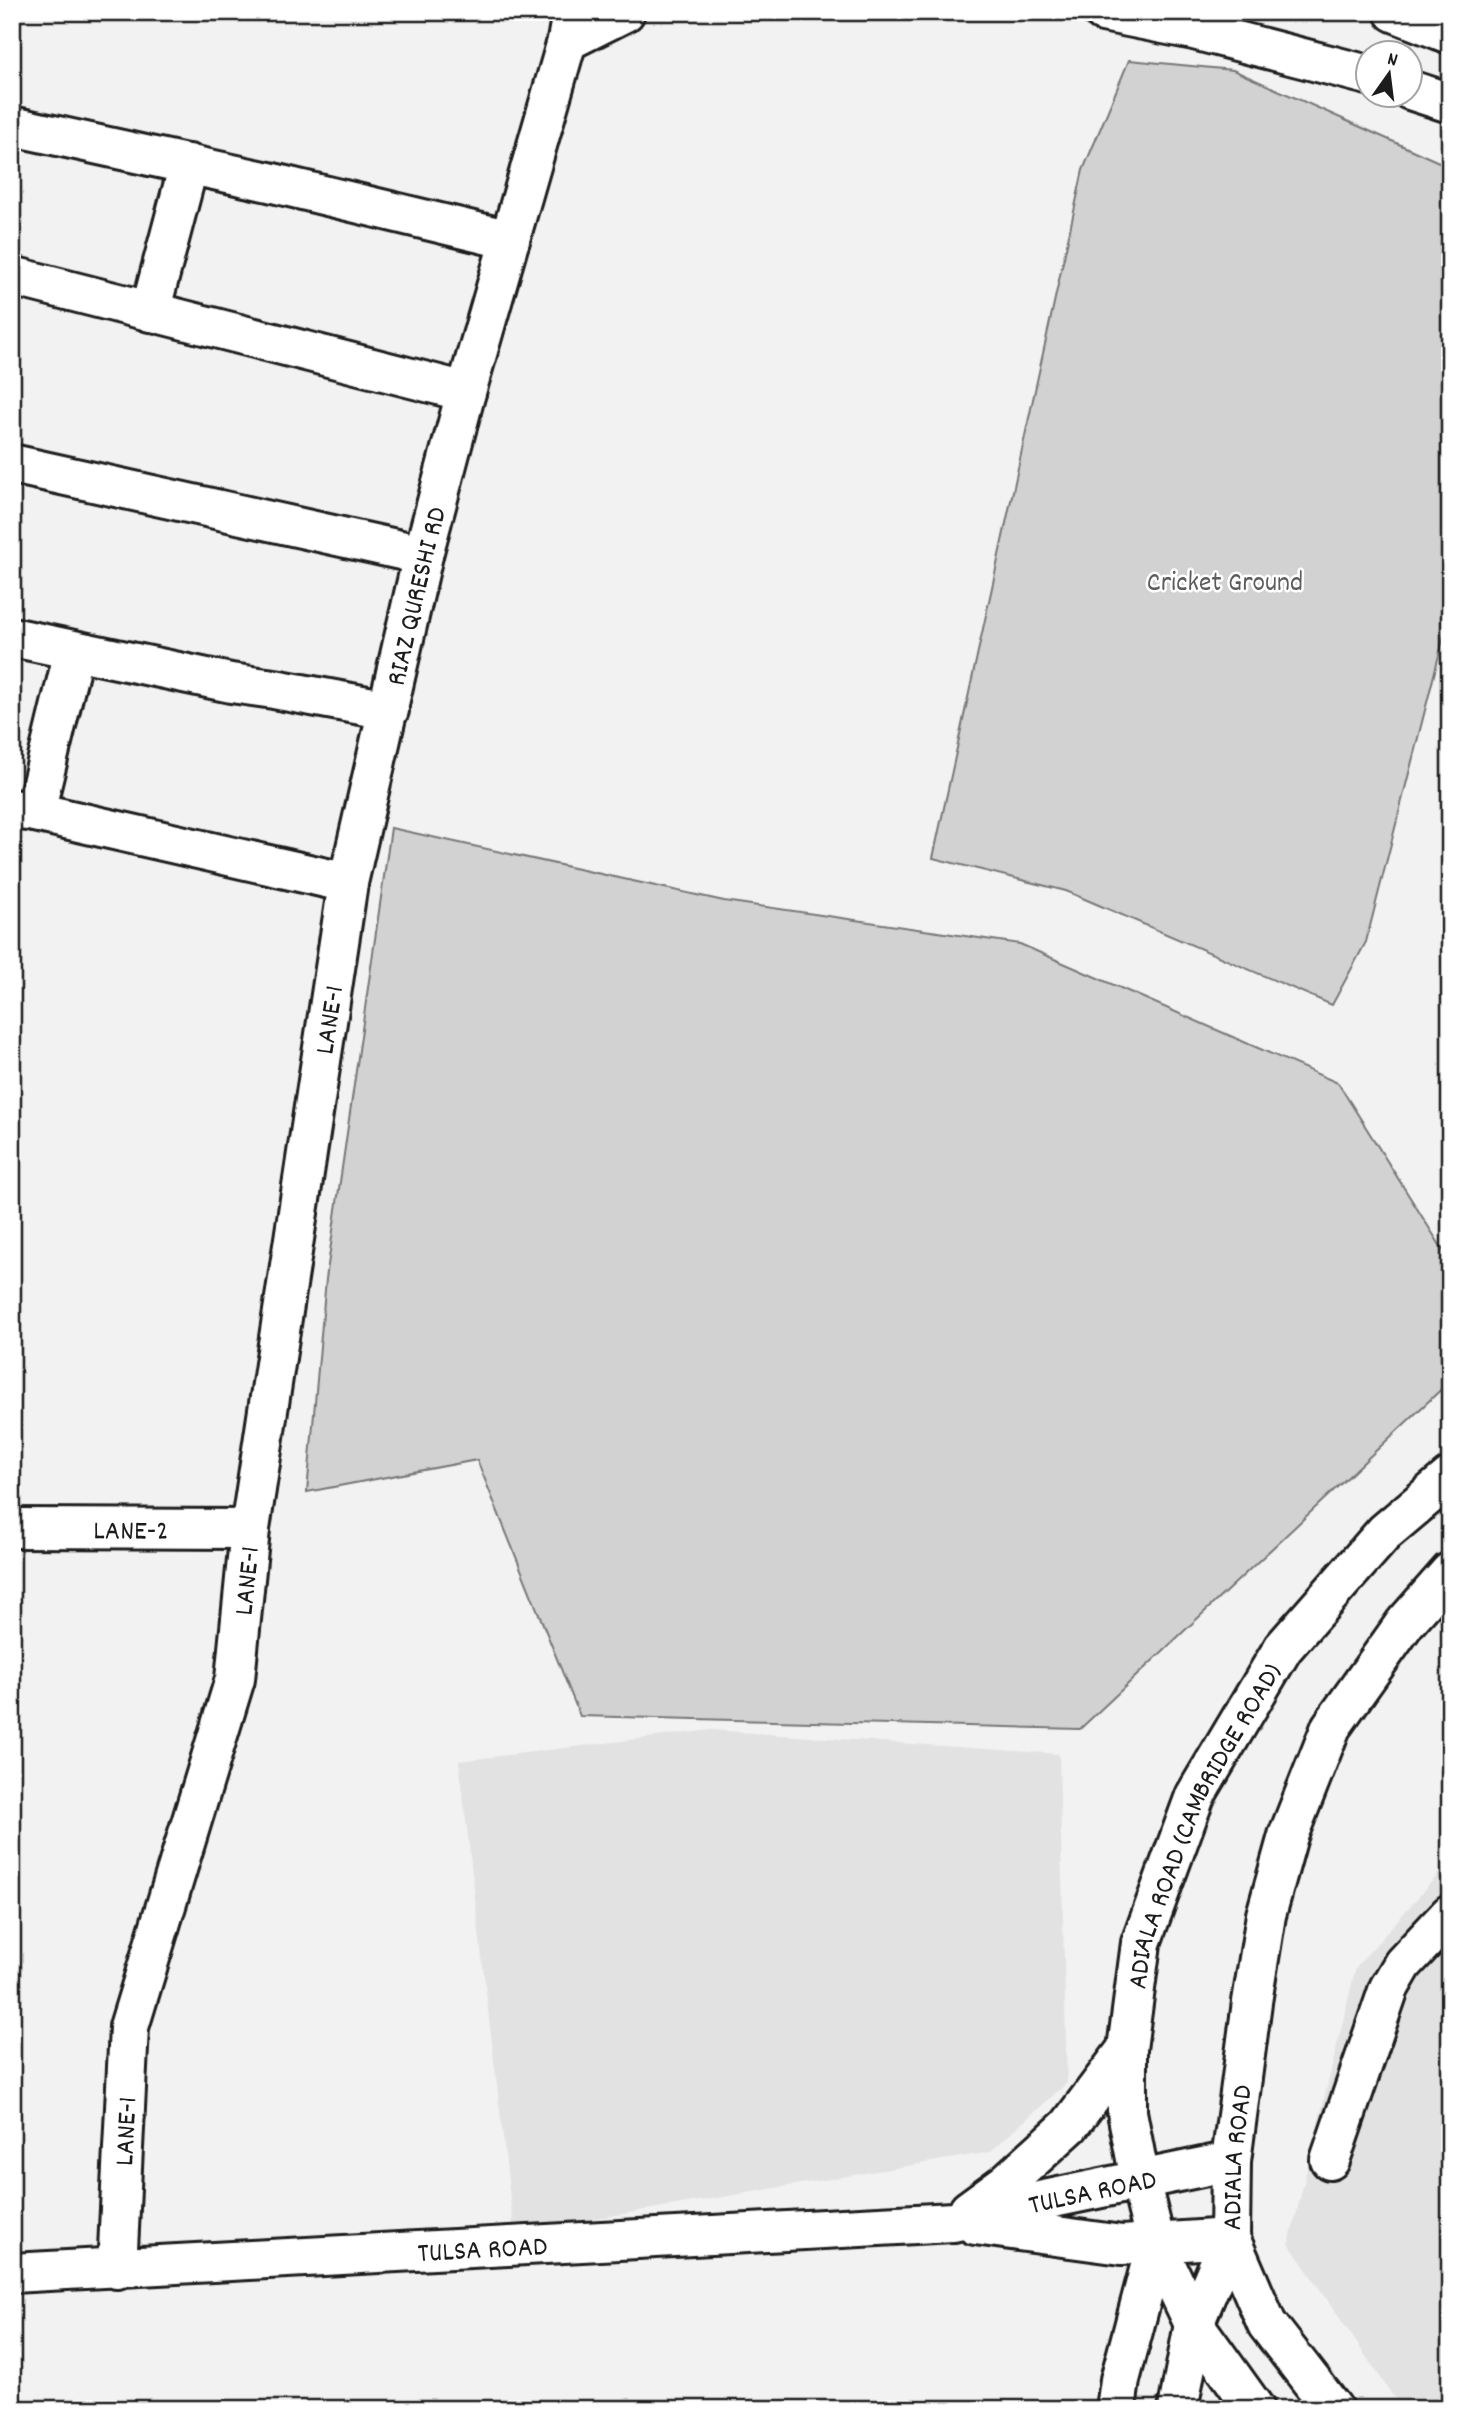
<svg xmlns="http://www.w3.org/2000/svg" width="1462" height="2421" viewBox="0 0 1462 2421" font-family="Dekko,sans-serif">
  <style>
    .built { fill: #e2e2e2 }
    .green { fill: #d2d2d2; stroke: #777; stroke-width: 2 }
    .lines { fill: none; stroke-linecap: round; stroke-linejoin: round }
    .minor-casing { stroke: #1c1c1c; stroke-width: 44 }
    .major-casing { stroke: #1c1c1c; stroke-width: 44 }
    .minor { stroke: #fff; stroke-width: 38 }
    .major { stroke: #fff; stroke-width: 38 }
    .labels { text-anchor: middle; stroke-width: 5; stroke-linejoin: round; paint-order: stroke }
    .park-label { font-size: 28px; fill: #5c5c5c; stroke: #fff }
    .street-label { font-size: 28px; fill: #1c1c1c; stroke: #fff }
  </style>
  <rect width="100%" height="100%" fill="#f2f2f2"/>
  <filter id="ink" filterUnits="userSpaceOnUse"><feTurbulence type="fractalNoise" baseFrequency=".0143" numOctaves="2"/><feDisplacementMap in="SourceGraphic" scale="14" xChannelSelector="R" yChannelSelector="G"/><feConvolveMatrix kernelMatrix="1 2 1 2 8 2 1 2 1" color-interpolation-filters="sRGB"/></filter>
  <g filter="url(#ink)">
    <path class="built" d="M711,1730L1059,1754L1067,2083L990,2152L514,2232L459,1761Z
      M1450,1861V2409H1402L1289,2244L1356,1967Z"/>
    <path class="green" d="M1129,60L1233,70L1450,167V612L1366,942L1332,1005L1066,891L933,858L1083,170Z
      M391,828L724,901L1020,944L1338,1083L1450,1261V1381L1080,1729L580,1716L477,1460L307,1492L326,1279Z"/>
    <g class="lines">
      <defs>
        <g id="minor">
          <path d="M567,41L625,12"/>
          <path d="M12,126L269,182L510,240"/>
          <path d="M12,276L466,392"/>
          <path d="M150,312L189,164"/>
          <path d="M12,464L423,555"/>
          <path d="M12,637L231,683L274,689L389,710"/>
          <path id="s1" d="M12,809L35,812L348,883L423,555L466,392L567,41L572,12"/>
          <path d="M35,812L74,651"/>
          <path id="s2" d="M12,1528L250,1529"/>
          <path d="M1330,2160L1389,1988L1403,1964L1450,1914"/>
          <path id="s3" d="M117,2269L129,2027L235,1679L250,1529L348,883"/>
          <path d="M1116,2409L1120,2380L1156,2244"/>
          <path d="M1178,2409L1194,2324L1230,2238"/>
        </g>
        <g id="major">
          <path d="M1103,12L1194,30L1368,75"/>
          <path d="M1394,12L1450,34"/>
          <path d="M1410,90L1450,103"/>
          <path d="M969,2210L1006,2183L1069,2126L1127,2049"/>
          <path d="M975,2225L1122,2245L1230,2238"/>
          <path id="s4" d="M12,2273L953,2222L1044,2200L1231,2161"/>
          <path id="s5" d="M1255,2409L1194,2324L1156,2244L1140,2180L1127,2112V2049L1141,1943L1195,1796L1283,1648L1385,1532L1450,1477"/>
          <path id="s6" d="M1333,2409L1267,2324L1230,2238L1231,2161L1252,2002L1266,1915L1288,1836L1331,1727L1405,1623L1450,1572"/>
        </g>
      </defs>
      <use href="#minor" class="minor-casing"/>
      <use href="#major" class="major-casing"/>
      <use href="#minor" class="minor"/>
      <use href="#major" class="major"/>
    </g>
  </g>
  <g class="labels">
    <g class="park-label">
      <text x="1225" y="590">Cricket Ground</text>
    </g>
    <g class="street-label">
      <text dy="10" stroke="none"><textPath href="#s1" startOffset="639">RIAZ QURESHI RD</textPath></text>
      <text dy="10" stroke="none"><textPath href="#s3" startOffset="1272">LANE-1</textPath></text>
      <text dy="10" stroke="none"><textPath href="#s2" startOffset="119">LANE-2</textPath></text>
      <text dy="10" stroke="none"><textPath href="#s3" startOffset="705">LANE-1</textPath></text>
      <text dy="10" stroke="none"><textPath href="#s5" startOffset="630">ADIALA ROAD (CAMBRIDGE ROAD)</textPath></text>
      <text dy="10" stroke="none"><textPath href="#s3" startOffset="138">LANE-1</textPath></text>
      <text dy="10" stroke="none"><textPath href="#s6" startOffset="282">ADIALA ROAD</textPath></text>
      <text dy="10" stroke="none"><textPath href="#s4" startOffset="1085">TULSA ROAD</textPath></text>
      <text dy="10" stroke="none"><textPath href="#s4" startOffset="471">TULSA ROAD</textPath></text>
    </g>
  </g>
  <rect width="1462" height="2421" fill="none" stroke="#fff" stroke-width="42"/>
  <rect x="21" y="21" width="1420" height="2379" fill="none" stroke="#1c1c1c" stroke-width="2.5" filter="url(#ink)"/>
  <g transform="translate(1389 74) rotate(14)"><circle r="33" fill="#ffffff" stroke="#a4a4a4" stroke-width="2"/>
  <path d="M0-5L12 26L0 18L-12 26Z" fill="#1c1c1c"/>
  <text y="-10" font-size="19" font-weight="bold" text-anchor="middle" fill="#1c1c1c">N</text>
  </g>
</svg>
